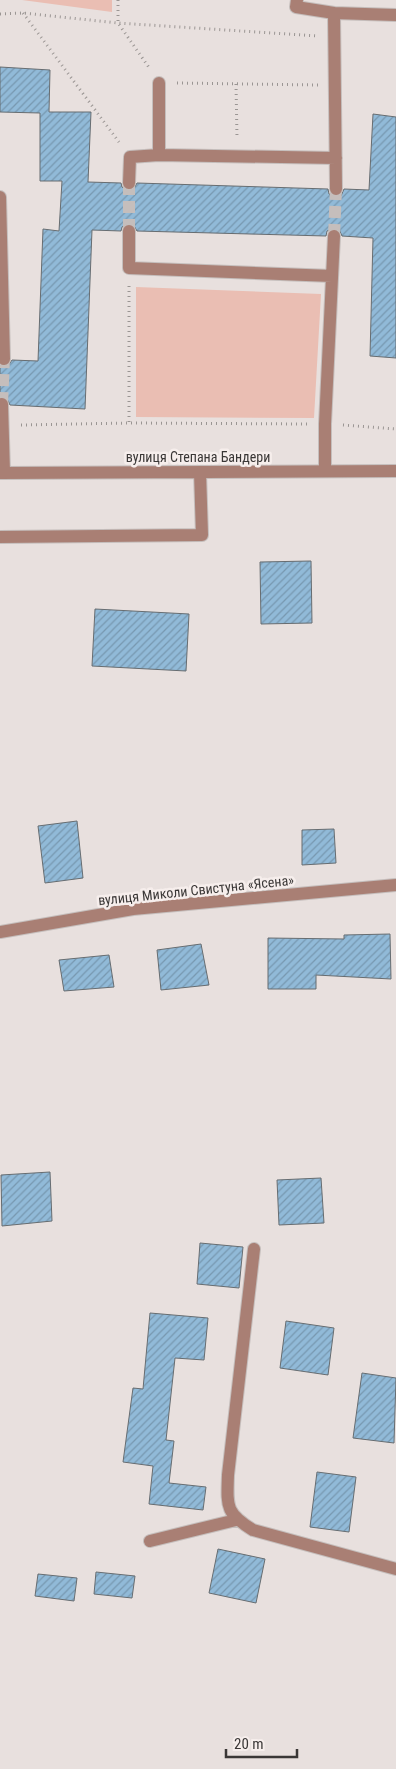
<svg xmlns="http://www.w3.org/2000/svg" width="396" height="1769" viewBox="0 0 396 1769" font-family="'Roboto Condensed',sans-serif">
  <style>
    .park { fill: #eabeb3 }
    .building { fill: url(#building-hatch); stroke: #676d71 }
    .lines { fill: none; stroke-linecap: round; stroke-linejoin: round }
    .minor-tunnel { stroke: #c5bebc; stroke-width: 12; stroke-dasharray: 12 6; stroke-linecap: butt }
    .minor-casing { stroke: #c5bebc; stroke-width: 14 }
    .path { stroke: #9a9593; stroke-width: 3; stroke-dasharray: 1 4; stroke-linecap: butt }
    .minor { stroke: #a97f74; stroke-width: 12 }
    .labels { text-anchor: middle; stroke-width: 5; stroke-linejoin: round; paint-order: stroke }
    .street-label { font-size: 14px; fill: #3a3736; stroke: #f6eeec }
  </style>
  <defs>
    <pattern id="building-hatch" width="6" height="6" patternUnits="userSpaceOnUse" patternTransform="scale(1.25)"><rect width="6" height="6" fill="#91bad8"/><path d="M-1 1l2-2M0 6l6-6M5 7l2-2" fill="none" stroke="#7798b0"/></pattern>
  </defs>
  <rect width="100%" height="100%" fill="#e8e0de"/>
  <path class="park" d="M22,0H112V12Z
    M136,287L321,294L314,418L136,417Z"/>
  <path class="building" d="M0,67L50,70L49,112H91L88,182L121,183L122,187L128,191L133,190L137,183L328,189L329,194L336,197L341,196L344,189L369,190L373,114L396,117V358L370,356L373,238L342,236L339,229L334,228L327,231L326,236L137,231L133,224L129,223L122,227L121,231L92,230L85,409L10,405L6,397L0,396V366H8L12,360L38,361L43,229L59,231L62,181H40V113L0,112Z
    M311,561L312,623L261,624L260,562Z
    M95,609L189,614L186,671L92,666Z
    M77,821L83,878L45,883L38,826Z
    M334,829L336,863L302,865V830Z
    M390,934L391,979L316,975V989H268V938L344,939V935Z
    M201,944L209,985L161,990L157,950Z
    M109,955L114,987L64,991L59,960Z
    M50,1172L52,1221L2,1226L1,1175Z
    M321,1178L324,1223L279,1225L277,1180Z
    M200,1243L243,1247L239,1288L197,1284Z
    M150,1313L208,1318L204,1360L175,1358L166,1440L174,1441L169,1483L206,1487L203,1510L149,1504L153,1466L123,1462L133,1388L143,1389Z
    M286,1321L334,1328L328,1375L280,1368Z
    M362,1373L396,1378L394,1443L353,1438Z
    M317,1472L356,1477L349,1532L310,1527Z
    M218,1549L265,1559L256,1603L209,1593Z
    M96,1572L135,1576L132,1598L94,1594Z
    M38,1574L77,1578L74,1601L35,1596Z"/>
  <g class="lines">
    <path class="minor-tunnel" d="M129,231V183
      M334,236L336,189
      M2,404L4,359"/>
    <defs>
      <path id="minor" d="M297,0L296,7L334,13
        M159,155V83
        M129,183L130,157L159,155L336,158
        M336,189L334,13L396,15
        M0,197L4,359
        M129,231V268L332,276
        M2,404L4,473
        M325,471V424L334,236
        M0,473L396,471
        M0,537L202,535L200,472
        M0,932L133,909L396,885
        M254,1249L228,1475C227,1506 225,1513 253,1530L396,1569
        M150,1541L236,1520"/>
    </defs>
    <use href="#minor" class="minor-casing"/>
    <path class="path" d="M118,0V23L150,69
      M23,13L119,142
      M0,14L23,13L118,23L318,36
      M177,83L318,85
      M236,84L237,138
      M129,286V423
      M21,425L129,423L307,424
      M343,425L396,429"/>
    <use href="#minor" class="minor"/>
  </g>
  <g class="labels">
    <g class="street-label">
      <text x="198" y="462">вулиця Степана Бандери</text>
      <text transform="translate(196 890) rotate(-6)" y="5">вулиця Миколи Свистуна «Ясена»</text>
    </g>
  </g>
  <path d="M226 1749v8h71v-8" fill="none" stroke="#3a3736" stroke-width="2.5"/>
  <text x="234" y="1749" font-size="15" fill="#3a3736" stroke="#f6eeec" stroke-width="4" paint-order="stroke">20 m</text>
</svg>
